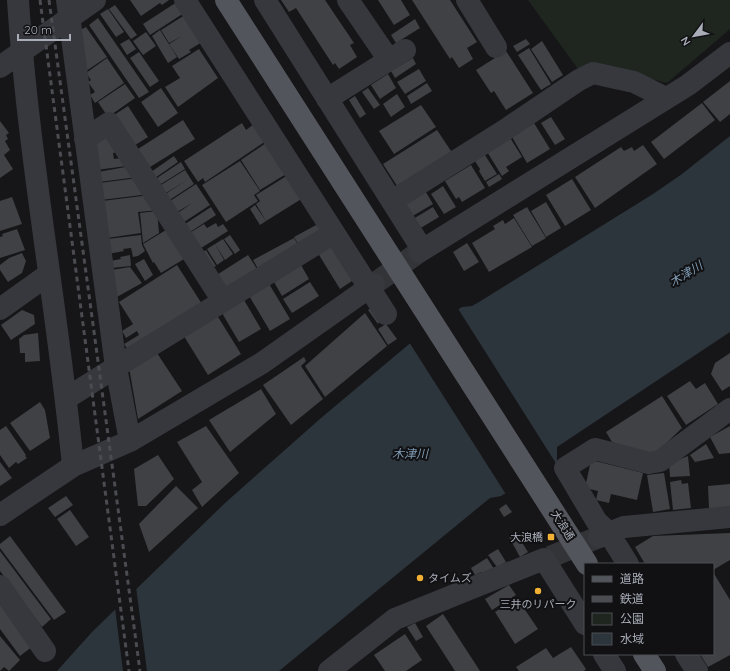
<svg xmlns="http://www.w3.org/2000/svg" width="730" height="671" viewBox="0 0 730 671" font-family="Quicksand,'Noto Sans JP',sans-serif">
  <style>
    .green { fill: #1e261f }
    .water { fill: #2c353c }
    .pier { fill: #161618 }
    .building { fill: #404145 }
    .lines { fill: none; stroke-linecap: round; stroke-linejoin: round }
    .minor-tunnel { stroke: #333438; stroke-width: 22; stroke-dasharray: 22 11; stroke-linecap: butt }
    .minor { stroke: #37383d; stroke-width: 22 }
    .major { stroke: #53555c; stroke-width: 22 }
    .rail { stroke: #4a4c52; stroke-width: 3; stroke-dasharray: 5 4; stroke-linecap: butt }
    .poi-dot { fill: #f2b134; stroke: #111113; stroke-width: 1.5 }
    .labels { text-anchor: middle; stroke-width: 4; stroke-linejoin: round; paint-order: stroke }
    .street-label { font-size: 11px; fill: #a8adb8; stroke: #111113 }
    .poi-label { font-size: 11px; fill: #a8adb8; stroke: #111113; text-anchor: end }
    .water-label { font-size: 12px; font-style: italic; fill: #7f9bb3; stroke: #111113 }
  </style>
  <rect width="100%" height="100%" fill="#161618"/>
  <path class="green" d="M528,0H730V29L667,83L623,72L578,69Z"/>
  <path class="water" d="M730,136V332L557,447V462L501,496L490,498L279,671H57L92,632L225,503L321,418L433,324L462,307L472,306L479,302L653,194L682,174Z"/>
  <path class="pier" d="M457,307L557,465L507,496L409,342L432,323Z
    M136,587L147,671H123L115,608Z"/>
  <path class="building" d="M130,0H169L162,5L160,3L141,16Z
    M281,0H325L354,43L350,45L357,57L339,69L335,63L333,65L296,8L289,12Z
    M378,0H401L410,15L394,25Z
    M412,0H450L477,42L467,48L473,59L459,68L452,57L450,59Z
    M177,2L184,13L150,35L143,24Z
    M115,5L137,35L131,39L109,9Z
    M108,9L124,32L116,37L100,14Z
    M185,15L202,42L189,50L191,52L179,59L169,44L182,36L169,43L161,30Z
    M98,18L149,92L139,98L89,25Z
    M415,19L420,28L396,43L391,35Z
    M86,27L107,57L86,71L80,30Z
    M160,30L177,57L168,63L152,36Z
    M146,32L156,46L143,55L133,41Z
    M129,39L136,49L127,55L120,44Z
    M526,39L530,44L517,52L513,46Z
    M542,41L563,75L552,82L531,49Z
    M529,48L551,84L541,90L518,55Z
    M199,49L218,78L178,107L165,87L180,78L172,66Z
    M506,51L533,93L506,110L494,91L491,93L476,70Z
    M139,52L159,81L150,87L130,58Z
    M107,58L124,83L95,103L90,95L95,92L88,82L91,80L86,73Z
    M413,58L416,64L395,78L391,71Z
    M419,69L426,81L405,94L397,82Z
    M388,74L396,88L380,99L371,85Z
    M730,81V114L720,122L703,102Z
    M427,83L432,91L411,104L407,96Z
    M125,84L135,98L108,117L98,102Z
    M161,88L178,113L158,127L141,102Z
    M368,88L380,105L374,109L362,92Z
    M397,94L405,107L391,117L383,104Z
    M355,96L366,114L360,118L349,100Z
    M702,103L715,120L664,159L651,142Z
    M421,105L436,127L394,154L379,131Z
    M128,106L148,137L132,147L111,117Z
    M551,117L565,139L555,145L541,123Z
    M183,120L195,139L150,167L138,149Z
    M0,121L9,133L6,135L8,139L5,141L10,150L4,155L13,169L0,178Z
    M242,123L246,130L254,124L266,141L205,182L203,178L198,182L184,161Z
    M534,123L550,149L527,163L512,137Z
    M437,130L453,154L399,189L383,164Z
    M109,131L123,151L113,153L114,159L122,158L126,166L97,170L93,141Z
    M509,136L522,157L506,167L509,171L502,176L486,150Z
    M266,143L286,174L260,190L241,160Z
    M643,145L657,164L595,208L575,177L621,147L624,151L632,147L634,151Z
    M483,152L497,174L485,181L479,171L480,169L473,158Z
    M174,156L178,162L152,180L148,174Z
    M240,161L260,191L254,195L258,201L226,222L202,185Z
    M181,162L185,169L161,184L157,178Z
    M471,165L485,188L462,202L459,197L456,199L445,181Z
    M131,166L138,177L99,182L98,172Z
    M185,170L194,184L168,201L164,195L187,180L166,193L161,185Z
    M499,174L502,179L489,187L486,182Z
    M288,175L303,198L266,221L256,204L260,201L256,195Z
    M138,178L150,194L101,200L99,183Z
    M572,179L591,210L565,226L546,195Z
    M196,184L210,205L181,224L175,215L192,203L174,214L167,203Z
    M443,186L456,207L444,214L431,194Z
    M424,189L433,204L411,217L402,202Z
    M150,195L160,210L138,212L141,233L107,238L102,201Z
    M12,197L22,224L0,231V201Z
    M546,202L561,228L546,237L531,211Z
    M255,205L266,221L260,225L250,209Z
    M211,207L216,215L187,234L182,226Z
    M433,207L439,217L419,229L413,219Z
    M527,207L546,238L532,246L513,215Z
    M157,211L159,233L143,243L140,213Z
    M514,218L532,247L489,272L472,243L495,229L493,226L503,220L505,224Z
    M216,223L218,227L223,224L228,231L198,250L188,234L204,224L207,228Z
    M318,224L322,230L300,247L294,237Z
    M17,229L25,250L0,258V237L3,236L2,234Z
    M166,230L184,259L161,273L154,262L153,263L143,244Z
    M141,235L142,245L145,251L138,256L133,257L131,248L123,249L124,251L108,254L107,239Z
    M230,235L240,250L235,254L224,239Z
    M294,238L300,248L260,272L253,260Z
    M223,239L233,254L225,260L215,244Z
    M330,241L352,281L340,289L316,250Z
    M467,243L479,262L464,271L453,252Z
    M215,244L224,260L217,265L207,249Z
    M206,250L216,266L214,267L200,254Z
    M22,253L26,261L22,273L8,282L0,270V265L9,258Z
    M130,255L131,266L111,268L110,261L121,259L120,257Z
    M248,255L259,272L223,288L215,276Z
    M144,259L153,275L145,281L135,264Z
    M177,265L202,304L131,354L124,344L139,335L137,331L126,338L122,331L133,324L119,302Z
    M301,265L309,279L282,296L274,282Z
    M130,267L142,283L115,298L111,270Z
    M268,282L290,319L270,331L248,294Z
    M310,282L319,296L292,313L283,299Z
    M244,300L261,329L239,342L222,313Z
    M374,306L382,317L378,324L368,310Z
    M22,310L34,315L35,324L11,340L1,325Z
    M215,312L241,354L208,375L182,333Z
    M365,313L387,346L325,397L305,366Z
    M386,324L397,339L388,345L378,329Z
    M38,333L40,361L25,362V353H20L19,339L24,335Z
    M155,350L182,391L138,419L129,367Z
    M730,353V386L722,391L711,374L715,363Z
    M304,357L306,361L301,366L323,399L291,425L263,385Z
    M690,381L696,389L705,383L718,404L686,425L667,396Z
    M261,389L276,414L230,452L209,420Z
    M662,396L682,428L654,455L612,442L606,432Z
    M40,402L45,410L50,438L30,451L10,423Z
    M6,426L26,455L25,456L27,458L18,464L16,462L9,468L0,455V430Z
    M206,426L239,473L202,507L192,490L202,482L177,442Z
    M730,426V453L719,454L710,437Z
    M706,444L714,458L695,462L690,455Z
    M158,455L174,479L146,506H138L134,469Z
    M688,456L690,476L670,477L669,464Z
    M591,460L643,473L637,500L611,494L609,503L596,500L598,491L585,488Z
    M0,462L12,478L0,486Z
    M664,473L670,509L653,512L647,475Z
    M681,480L682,484L688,483L691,508L673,510L670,482Z
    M730,484V508L709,509L708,486Z
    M176,486L198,508L149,552L139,524Z
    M66,496L73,505L55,517L48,508Z
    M506,504L512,512L504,517L499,509Z
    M70,510L89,537L76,546L57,519Z
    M516,533L528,552L520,557L509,537Z
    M730,533V560L713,570V564H645L635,547L653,536Z
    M10,536L66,612L54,620L0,548V544Z
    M498,549L506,562L497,567L488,555Z
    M0,551L51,619L42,627L0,571Z
    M487,558L494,569L484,576L481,572L475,575L471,568Z
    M713,572L730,600V655L708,667L700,654H713Z
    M509,585L516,595L492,610L485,599Z
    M517,598L538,629L515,644L495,612Z
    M0,603L33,646L20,656L0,629Z
    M443,614L480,671H455L426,626Z
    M415,623L423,637L416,641L407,627Z
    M405,634L422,660L406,671H385L374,655Z
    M0,636L20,660L9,671L4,667L0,671Z
    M571,647L586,669L584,671H519L516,667L546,648L553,658Z"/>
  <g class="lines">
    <path class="minor-tunnel" d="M374,284L419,252
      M550,557L599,537"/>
    <path class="minor" d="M18,0C28,156 58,310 73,466
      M67,0L116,367L130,441
      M185,0L386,314
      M265,0L422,249
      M348,0L389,60
      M467,0L496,47
      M0,67L95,0
      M327,99L405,50
      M85,139L109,123L223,301
      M392,201L505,130L579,80L593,73L634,82L660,95L664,100
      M419,252L688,85L730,53
      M0,309L49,274
      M67,398L116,367L334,233
      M0,515L73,466L130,441L262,363L374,284
      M599,537L624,527L730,517
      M628,564L608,532L597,522L565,468L595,449L649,463L660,461L730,409
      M0,586L45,651
      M604,654L615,671
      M686,654L697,671
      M329,671L395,619L544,559L585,624"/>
    <path class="major" d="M226,0L587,564
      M644,654L655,671"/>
    <path class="rail" d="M40,0L129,671
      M49,0L140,671"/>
  </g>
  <g class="poi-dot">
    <rect x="547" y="533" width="8" height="8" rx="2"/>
    <circle cx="420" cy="578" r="4"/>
    <circle cx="538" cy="591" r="4"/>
  </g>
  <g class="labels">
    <g class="street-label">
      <text transform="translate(563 525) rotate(58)" y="4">大浪通</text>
    </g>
    <g class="poi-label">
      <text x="543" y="541">大浪橋</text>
      <text x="428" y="582" text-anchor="start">タイムズ</text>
      <text x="538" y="608" text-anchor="middle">三井のリパーク</text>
    </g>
    <g class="water-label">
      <text transform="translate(686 274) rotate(-32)" y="4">木津川</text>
      <text x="410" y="458">木津川</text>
    </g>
  </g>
  <rect x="584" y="563" width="130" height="92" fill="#111113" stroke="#4d4f55"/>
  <rect x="592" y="576" width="20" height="6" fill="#53555c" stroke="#4d4f55"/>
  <text x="620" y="583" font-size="12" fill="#a8adb8">道路</text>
  <rect x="592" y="596" width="20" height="6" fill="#4a4c52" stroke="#4d4f55"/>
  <text x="620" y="603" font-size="12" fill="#a8adb8">鉄道</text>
  <rect x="592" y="613" width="20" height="12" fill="#1e261f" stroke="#4d4f55"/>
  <text x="620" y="623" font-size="12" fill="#a8adb8">公園</text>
  <rect x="592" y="633" width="20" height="12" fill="#2c353c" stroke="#4d4f55"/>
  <text x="620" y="643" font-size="12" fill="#a8adb8">水域</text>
  <g transform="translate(694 36) rotate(238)" stroke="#111113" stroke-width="3" paint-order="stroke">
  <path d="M0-3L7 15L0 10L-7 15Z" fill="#a8adb8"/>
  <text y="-6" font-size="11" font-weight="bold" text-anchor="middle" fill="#a8adb8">N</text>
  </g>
  <path d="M18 34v6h52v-6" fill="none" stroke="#a8adb8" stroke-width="2"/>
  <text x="24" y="34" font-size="12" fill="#a8adb8" stroke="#111113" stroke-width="3" paint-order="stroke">20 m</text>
</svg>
